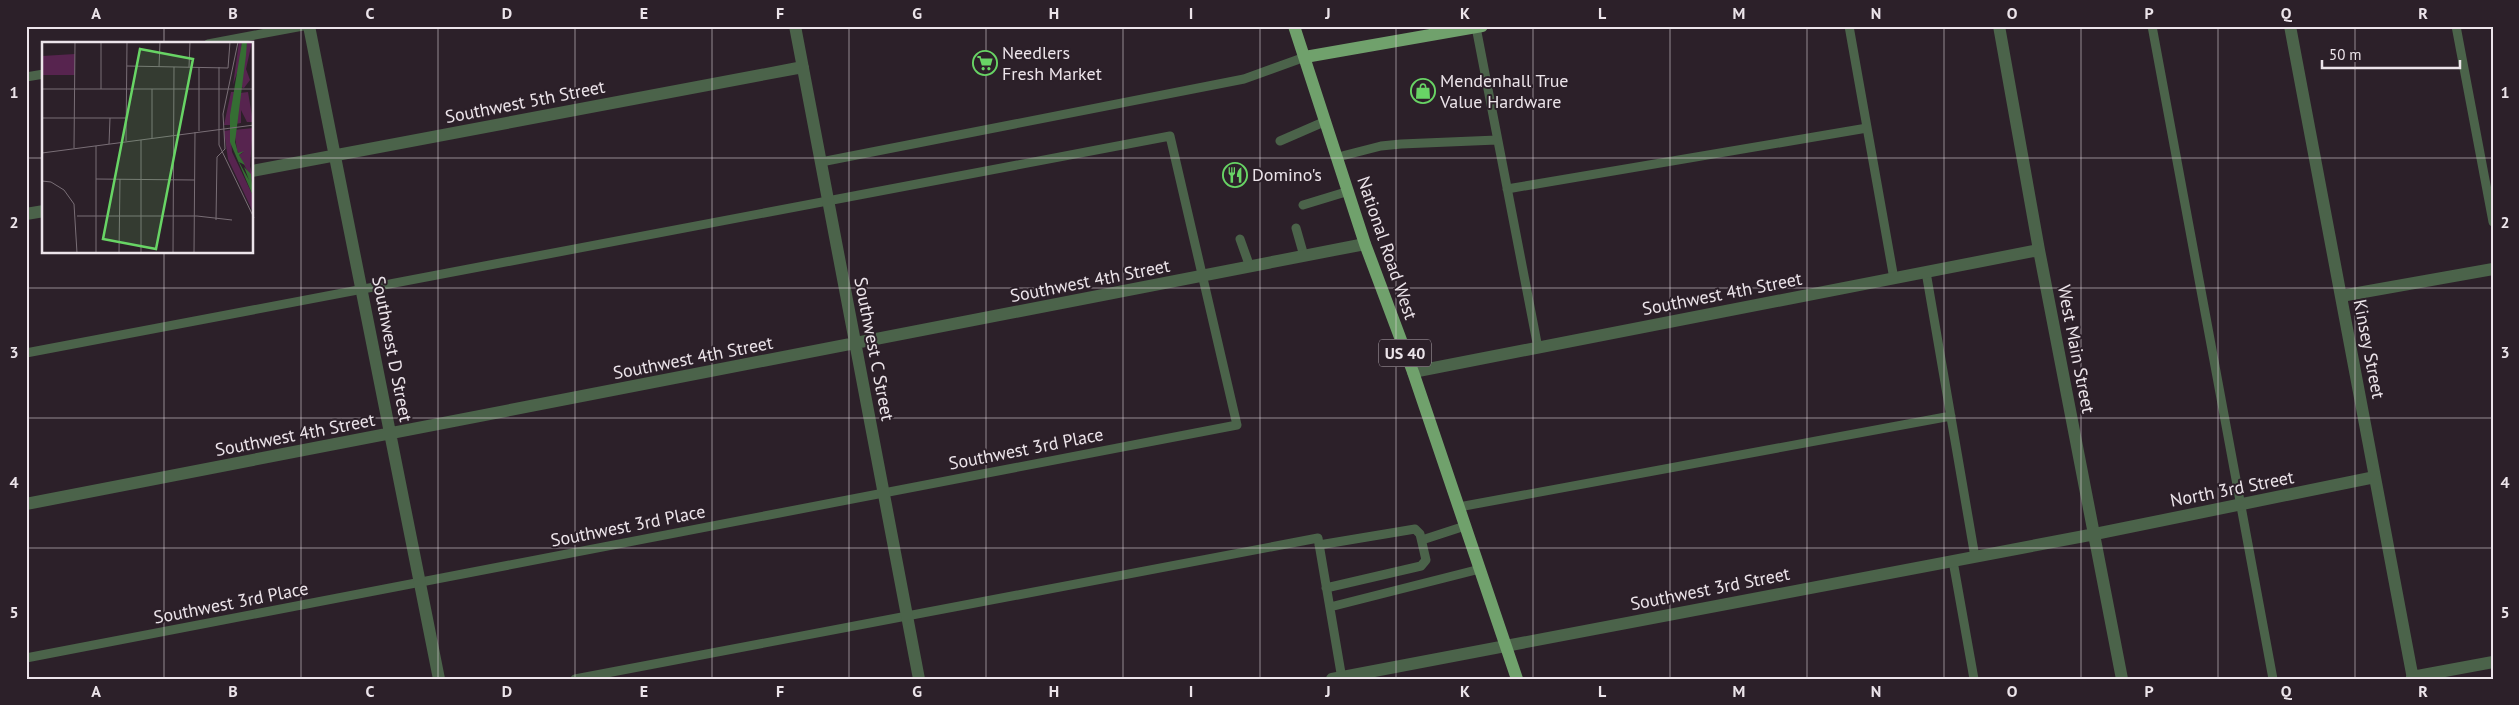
<svg xmlns="http://www.w3.org/2000/svg" width="2519" height="705" viewBox="0 0 2519 705" font-family="'PT Sans',sans-serif">
  <style>
    .lines { fill: none; stroke-linecap: round; stroke-linejoin: round }
    .service { stroke: #4b634a; stroke-width: 9 }
    .minor { stroke: #4b634a; stroke-width: 12 }
    .primary { stroke: #70a16c; stroke-width: 12 }
    .grid { fill: none; stroke: #ece4ea; stroke-width: 1; stroke-opacity: 0.55 }
    .labels { text-anchor: middle; stroke-width: 4; stroke-linejoin: round; paint-order: stroke }
    .shield { fill: #2c2029; stroke: #b2a9b0; stroke-width: 1 }
    .shield-label { font-size: 16px; font-weight: bold; fill: #ece4ea }
    .poi-label { font-size: 18px; fill: #ece4ea; stroke: #2c2029; text-anchor: start }
    .street-label { font-size: 18px; fill: #ece4ea; stroke: #2c2029 }
    .inset-road { fill: none; stroke: #796e76; stroke-width: 1 }
    .view { fill: #68d465; fill-opacity: 0.15; stroke: #68d465; stroke-width: 2.5 }
    .inset-edge { fill: none; stroke: #ece4ea; stroke-width: 2.5 }
    .neatline { fill: none; stroke: #ece4ea; stroke-width: 2 }
    .grid-label { font-size: 16px; text-anchor: middle; font-weight: bold; fill: #ece4ea }
  </style>
  <rect width="100%" height="100%" fill="#2c2029"/>
  <g class="lines">
    <path class="service" d="M1849,26L1894,279
      M2152,26L2273,679
      M2456,26L2493,222
      M1476,27L1538,348
      M208,44L303,26
      M26,77L44,74
      M1280,141L1326,121
      M1338,157L1381,146L1401,144L1497,140
      M821,162L1244,79L1305,57
      M1507,189L1867,128
      M1303,205L1349,191
      M1296,228L1304,256
      M1240,239L1250,267
      M1926,272L1975,557
      M26,353L1170,136L1237,425L26,658
      M1459,507L1951,416
      M1422,540L1465,526
      M1319,545L1415,529L1420,534L1426,560L1421,566L1326,588
      M1953,561L1974,679
      M1330,607L1480,569
      M575,679L1318,538L1342,679"/>
    <path class="minor" d="M309,26L439,679
      M795,26L919,679
      M1999,26L2039,250L2122,679
      M2290,26L2413,679
      M252,171L803,67
      M26,214L44,211
      M2341,296L2493,269
      M1413,372L2039,250
      M26,504L1365,244
      M2412,677L2493,662
      M1332,679L2095,534L2375,477"/>
    <path class="primary" d="M1294,26L1365,244L1413,372L1517,679
      M1305,57L1482,26"/>
  </g>
  <path class="grid" d="M164,26V44M301,26V679M438,26V679M575,26V679M712,26V679M849,26V679M986,26V679M1123,26V679M1260,26V679M1396,26V679M1533,26V679M1670,26V679M1807,26V679M1944,26V679M2081,26V679M2218,26V679M2355,26V679M26,158H44M252,158H2493M164,252V679M26,288H2493M26,418H2493M26,548H2493"/>
  <defs>
    <symbol id="supermarket-ring" viewBox="-11 -11 22 22"><circle r="9.5" fill="#2c2029" stroke="#68d465" stroke-width="1.5"/><path d="M-6-5.5h2.5l.6 2H6L4.5 2H-2.5L-4.4-4H-6ZM-1.5 3.2a1.3 1.3 0 1 0 .1 0ZM3 3.2a1.3 1.3 0 1 0 .1 0Z" fill="#68d465"/></symbol>
    <symbol id="shop-ring" viewBox="-11 -11 22 22"><circle r="9.5" fill="#2c2029" stroke="#68d465" stroke-width="1.5"/><path d="M-5-2.5h2.3a2.7 3.5 0 0 1 5.4 0H5L5.5 6h-11ZM-1.5-2.5h3a1.5 2.3 0 0 0-3 0Z" fill="#68d465"/></symbol>
    <symbol id="restaurant-ring" viewBox="-11 -11 22 22"><circle r="9.5" fill="#2c2029" stroke="#68d465" stroke-width="1.5"/><path d="M-5-6h1v4h1v-4h1v4h1v-4h1v5L-1.5 .5V6h-2V.5L-5-1ZM5-6V6H3V1.5H1.5Q1.5-4 5-6Z" fill="#68d465"/></symbol>
  </defs>
  <g fill-rule="evenodd">
    <use href="#supermarket-ring" x="971" y="49" width="28" height="28"/>
    <use href="#shop-ring" x="1409" y="77" width="28" height="28"/>
    <use href="#restaurant-ring" x="1221" y="161" width="28" height="28"/>
  </g>
  <g class="labels">
    <rect class="shield" x="1379" y="339.5" width="52" height="27" rx="4"/>
    <g class="shield-label">
      <text x="1405" y="359">US 40</text>
    </g>
    <g class="poi-label">
      <text x="1002" y="59">Needlers<tspan x="1002" dy="21">Fresh Market</tspan></text>
      <text x="1440" y="87">Mendenhall True<tspan x="1440" dy="21">Value Hardware</tspan></text>
      <text x="1252" y="181">Domino's</text>
    </g>
    <g class="street-label">
      <text transform="translate(525 102) rotate(-11)" y="6">Southwest 5th Street</text>
      <text transform="translate(1387 248) rotate(71)" y="6">National Road West</text>
      <text transform="translate(1090 281) rotate(-11)" y="6">Southwest 4th Street</text>
      <text transform="translate(1722 294) rotate(-11)" y="6">Southwest 4th Street</text>
      <text transform="translate(392 349) rotate(79)" y="6">Southwest D Street</text>
      <text transform="translate(874 349) rotate(79)" y="6">Southwest C Street</text>
      <text transform="translate(2076 349) rotate(79)" y="6">West Main Street</text>
      <text transform="translate(2369 349) rotate(79)" y="6">Kinsey Street</text>
      <text transform="translate(693 358) rotate(-11)" y="6">Southwest 4th Street</text>
      <text transform="translate(295 435) rotate(-11)" y="6">Southwest 4th Street</text>
      <text transform="translate(1026 449) rotate(-11)" y="6">Southwest 3rd Place</text>
      <text transform="translate(2232 489) rotate(-11)" y="6">North 3rd Street</text>
      <text transform="translate(628 526) rotate(-11)" y="6">Southwest 3rd Place</text>
      <text transform="translate(1710 589) rotate(-11)" y="6">Southwest 3rd Street</text>
      <text transform="translate(231 603) rotate(-11)" y="6">Southwest 3rd Place</text>
    </g>
  </g>
  <g transform="translate(42 42)">
    <rect width="211" height="211" fill="#2c2029"/>
    <path d="M33,12V33H0V14Z" fill="#57244f"/>
    <path d="M197,0H200L199,19L191,43ZM205,0H210L204,27L208,38L202,46L198,45ZM189,50H193L188,83H182ZM206,50L211,80H205L199,68V81L193,82L198,51ZM211,86L208,124L211,134V140L197,113L202,110L197,112L195,108L192,88ZM188,88L190,110L211,154V170L186,117L182,89Z" fill="#57244f"/>
    <path d="M200,0H205L204,13L193,100L196,111L202,109L197,113L203,123L197,120L207,138L202,125L209,132L211,154L188,100V73Z" fill="#356e33"/>
    <path class="inset-road" d="M85,24L186,26L188,0M117,25L118,0M147,25L148,0M177,25V103L212,176M0,47H212M59,47V0M0,76H84M157,89V25M110,96V47M84,99L85,0M67,102L68,76M32,106L33,0M0,111L212,83M54,137L153,138M0,139L9,140L22,148L32,162L35,211M35,174H155L190,178M174,178L175,115L183,107L181,72L196,0M54,211V104M77,211L78,137M99,211V98M131,211L132,25M152,211L153,90"/>
    <path class="view" d="M98,7L151,17L114,207L61,197Z"/>
    <rect width="211" height="211" class="inset-edge"/>
  </g>
  <rect width="2519" height="705" fill="none" stroke="#2c2029" stroke-width="55"/>
  <path d="M2322 60v8h138v-8" fill="none" stroke="#ece4ea" stroke-width="2.5"/>
  <text x="2329" y="60" font-size="15" fill="#ece4ea" stroke="#2c2029" stroke-width="4" paint-order="stroke">50 m</text>
  <rect x="28" y="28" width="2464" height="650" class="neatline"/>
  <g class="grid-label">
    <text x="96" y="19">A</text>
    <text x="233" y="19">B</text>
    <text x="370" y="19">C</text>
    <text x="507" y="19">D</text>
    <text x="644" y="19">E</text>
    <text x="780" y="19">F</text>
    <text x="917" y="19">G</text>
    <text x="1054" y="19">H</text>
    <text x="1191" y="19">I</text>
    <text x="1328" y="19">J</text>
    <text x="1465" y="19">K</text>
    <text x="1602" y="19">L</text>
    <text x="1739" y="19">M</text>
    <text x="1876" y="19">N</text>
    <text x="2012" y="19">O</text>
    <text x="2149" y="19">P</text>
    <text x="2286" y="19">Q</text>
    <text x="2423" y="19">R</text>
    <text x="14" y="98">1</text>
    <text x="2505" y="98">1</text>
    <text x="14" y="228">2</text>
    <text x="2505" y="228">2</text>
    <text x="14" y="358">3</text>
    <text x="2505" y="358">3</text>
    <text x="14" y="488">4</text>
    <text x="2505" y="488">4</text>
    <text x="14" y="618">5</text>
    <text x="2505" y="618">5</text>
    <text x="96" y="697">A</text>
    <text x="233" y="697">B</text>
    <text x="370" y="697">C</text>
    <text x="507" y="697">D</text>
    <text x="644" y="697">E</text>
    <text x="780" y="697">F</text>
    <text x="917" y="697">G</text>
    <text x="1054" y="697">H</text>
    <text x="1191" y="697">I</text>
    <text x="1328" y="697">J</text>
    <text x="1465" y="697">K</text>
    <text x="1602" y="697">L</text>
    <text x="1739" y="697">M</text>
    <text x="1876" y="697">N</text>
    <text x="2012" y="697">O</text>
    <text x="2149" y="697">P</text>
    <text x="2286" y="697">Q</text>
    <text x="2423" y="697">R</text>
  </g>
</svg>
